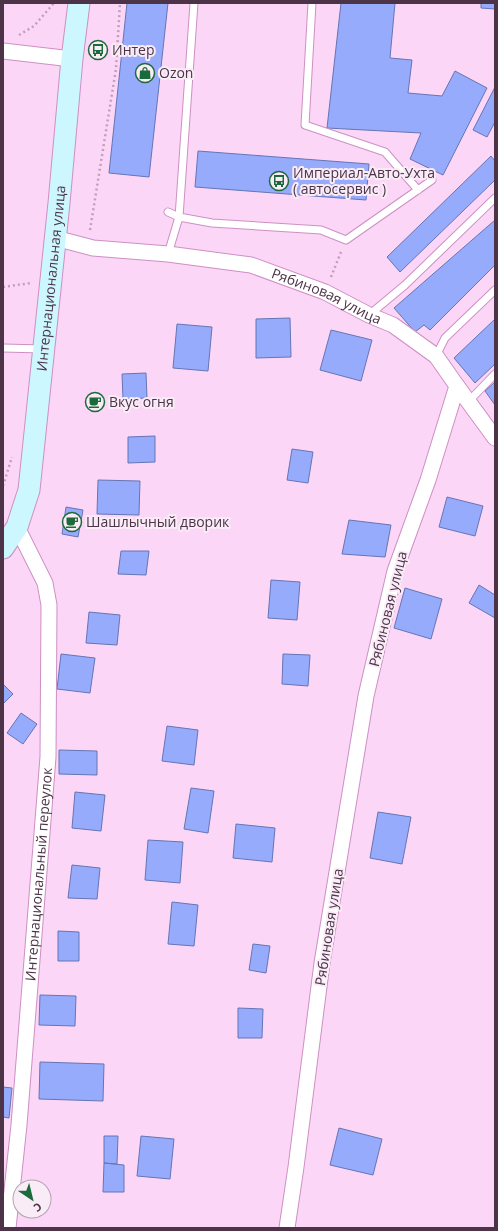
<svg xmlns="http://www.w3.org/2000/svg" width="498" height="1231" viewBox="0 0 498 1231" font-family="'Open Sans',sans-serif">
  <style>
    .building { fill: #96abfb; stroke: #6575b5 }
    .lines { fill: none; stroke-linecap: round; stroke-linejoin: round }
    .service-casing { stroke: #cd90c4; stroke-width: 9 }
    .minor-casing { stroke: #cd90c4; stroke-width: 17 }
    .secondary-casing { stroke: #cd90c4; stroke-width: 23 }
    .path { stroke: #c19fbc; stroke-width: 2.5; stroke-dasharray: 2 3; stroke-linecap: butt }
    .service { stroke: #fff; stroke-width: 7 }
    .minor { stroke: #fff; stroke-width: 15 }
    .secondary { stroke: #cdf7ff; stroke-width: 21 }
    .labels { text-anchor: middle; stroke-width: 4; stroke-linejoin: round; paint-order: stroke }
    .poi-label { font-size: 14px; fill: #4c3348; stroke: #f9ecf7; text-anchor: start }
    .street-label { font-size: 14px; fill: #4c3348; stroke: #f9ecf7 }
  </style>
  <rect width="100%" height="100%" fill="#fcd6f6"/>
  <path class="building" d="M127,3H168L149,177L109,173Z
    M341,3H395L390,58L412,60L408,93L442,96L455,71L487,88L443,175L410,159L421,133L327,128Z
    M481,3H495V9L481,8Z
    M495,87V122L487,137L473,130Z
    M198,151L369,164L366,200L195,187Z
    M491,156L495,161V180L400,272L387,257Z
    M495,220V265L430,330L424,325L415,332L394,308Z
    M290,318L291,357L256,358V319Z
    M495,319V364L475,383L454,358Z
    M177,324L212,327L208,371L173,368Z
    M331,330L372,340L361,381L320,370Z
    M146,373L147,398L123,399L122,374Z
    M495,382V405L485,391Z
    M155,436V462L128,463V437Z
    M292,449L313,452L308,483L287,480Z
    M98,480L140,481L139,515L97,514Z
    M447,497L483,506L475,536L439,527Z
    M66,507L83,510L78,537L62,534Z
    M349,520L391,525L385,557L342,554Z
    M121,551H149L146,575L118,574Z
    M271,580L300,582L297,620L268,618Z
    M479,585L495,595V618L469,603Z
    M405,588L442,599L431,639L394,628Z
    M89,612L120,615L117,645L86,643Z
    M61,654L95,658L90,693L57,689Z
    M283,654L310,655L308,686L282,684Z
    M3,684L13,694L3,704Z
    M21,713L37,724L23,744L7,733Z
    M167,726L198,730L194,765L162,761Z
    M59,750L97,751V775L59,774Z
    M191,788L214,791L208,833L184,829Z
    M75,792L105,795L101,831L72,828Z
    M378,812L411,817L402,864L370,858Z
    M236,824L275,828L272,862L233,858Z
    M148,840L183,842L180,883L145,880Z
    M72,865L100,868L97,899L68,898Z
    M172,902L198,905L194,946L168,944Z
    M58,931L79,932V961H58Z
    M253,944L270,946L266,973L249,970Z
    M40,995L76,996L75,1026L39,1025Z
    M238,1008L263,1009L262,1038H238Z
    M40,1062L104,1064L103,1101L39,1099Z
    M3,1087L12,1088L9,1118L3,1117Z
    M339,1128L382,1139L373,1175L330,1165Z
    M104,1136H118L117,1164L104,1163Z
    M141,1136L174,1139L170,1179L137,1176Z
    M104,1163L124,1165V1192H103Z"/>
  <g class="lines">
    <defs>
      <path id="service" d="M312,3L305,125L385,152L418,190
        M168,212L179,217L212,223L321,230L346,240L432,180
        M168,254L179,217L194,3
        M369,315L405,285L495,198
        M3,348L43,349
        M436,356L445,338L495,290
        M468,402L495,374"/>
      <g id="minor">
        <path d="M3,51L72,59"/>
        <path id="s1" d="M55,238L93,248L168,254L251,265L325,292L369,315L393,325L436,356L457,386L428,480L395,571L366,696L322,963L296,1167L287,1228"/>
        <path d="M457,386L495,438"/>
        <path id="s2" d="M8,1228L19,1125L48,757L49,605L45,583L17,527"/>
      </g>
      <g id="secondary">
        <path id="s3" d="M3,548L17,527L29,490L59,203L72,59L79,3"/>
      </g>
    </defs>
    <use href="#service" class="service-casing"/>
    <use href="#minor" class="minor-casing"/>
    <use href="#secondary" class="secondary-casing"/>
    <path class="path" d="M19,35L34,26L54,3
      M90,230L116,69L120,3
      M331,277L341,252
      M3,287L31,283
      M3,486L12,457"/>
    <use href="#service" class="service"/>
    <use href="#minor" class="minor"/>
    <use href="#secondary" class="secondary"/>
  </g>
  <defs>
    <symbol id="bus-ring" viewBox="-11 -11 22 22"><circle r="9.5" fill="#f9ecf7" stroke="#1c6a39" stroke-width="1.5"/><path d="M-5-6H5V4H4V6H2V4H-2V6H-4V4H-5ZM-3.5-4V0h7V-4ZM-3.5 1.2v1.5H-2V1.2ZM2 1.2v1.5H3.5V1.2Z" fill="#1c6a39"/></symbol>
    <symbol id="shop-ring" viewBox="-11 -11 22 22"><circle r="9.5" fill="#f9ecf7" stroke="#1c6a39" stroke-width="1.5"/><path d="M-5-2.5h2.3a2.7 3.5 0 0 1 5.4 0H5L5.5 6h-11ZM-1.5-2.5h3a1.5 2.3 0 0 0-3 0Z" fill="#1c6a39"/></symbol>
    <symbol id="cafe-ring" viewBox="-11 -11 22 22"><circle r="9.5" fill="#f9ecf7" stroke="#1c6a39" stroke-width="1.5"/><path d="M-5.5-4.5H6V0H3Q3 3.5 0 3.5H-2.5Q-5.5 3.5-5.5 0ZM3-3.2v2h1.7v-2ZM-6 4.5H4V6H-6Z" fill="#1c6a39"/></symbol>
  </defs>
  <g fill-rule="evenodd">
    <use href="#bus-ring" x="87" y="39" width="22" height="22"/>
    <use href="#shop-ring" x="134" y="62" width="22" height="22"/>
    <use href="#bus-ring" x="268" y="170" width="22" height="22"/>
    <use href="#cafe-ring" x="84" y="391" width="22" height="22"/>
    <use href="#cafe-ring" x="61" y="511" width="22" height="22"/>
  </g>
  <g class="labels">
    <g class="poi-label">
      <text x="112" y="55">Интер</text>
      <text x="159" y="78">Ozon</text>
      <text x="293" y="178">Империал-Авто-Ухта<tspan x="293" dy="16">( автосервис )</tspan></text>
      <text x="109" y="407">Вкус огня</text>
      <text x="86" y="527">Шашлычный дворик</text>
    </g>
    <g class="street-label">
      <text dy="5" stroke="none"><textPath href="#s3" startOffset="277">Интернациональная улица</textPath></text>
      <text dy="5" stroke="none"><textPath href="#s1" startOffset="280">Рябиновая улица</textPath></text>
      <text transform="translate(388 609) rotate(-76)" y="5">Рябиновая улица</text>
      <text dy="5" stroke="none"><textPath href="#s2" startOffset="355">Интернациональный переулок</textPath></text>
      <text transform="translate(329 927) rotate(-81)" y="5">Рябиновая улица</text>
    </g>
  </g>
  <rect width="498" height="1231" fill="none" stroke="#4c3348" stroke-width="8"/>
  <g transform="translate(32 1199) rotate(145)"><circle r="19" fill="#f9ecf7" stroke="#b4a2b1"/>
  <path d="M0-3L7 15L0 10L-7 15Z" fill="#1c6a39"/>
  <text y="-6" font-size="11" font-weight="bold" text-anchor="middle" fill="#4c3348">С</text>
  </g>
</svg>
